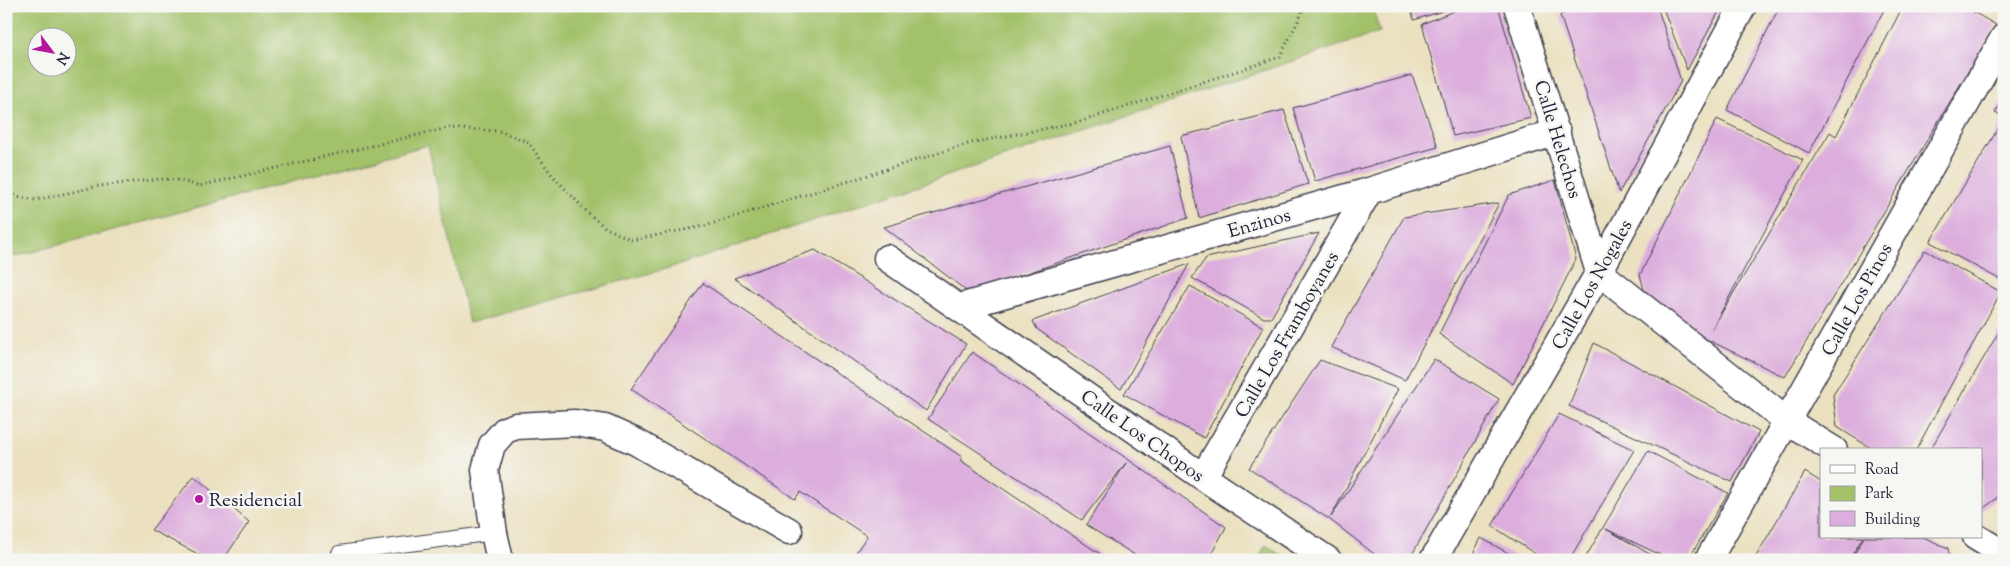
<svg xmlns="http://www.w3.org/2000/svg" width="2010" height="566" viewBox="0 0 2010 566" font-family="'Sorts Mill Goudy',serif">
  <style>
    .green { fill: #a2c169; stroke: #627252; fill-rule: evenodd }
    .building { fill: #dcaddd }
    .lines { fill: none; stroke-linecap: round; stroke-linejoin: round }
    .service-casing { stroke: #403f4f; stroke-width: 16 }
    .minor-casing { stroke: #403f4f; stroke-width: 29 }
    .tertiary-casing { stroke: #403f4f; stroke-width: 30 }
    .path { stroke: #403f4f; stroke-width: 3; stroke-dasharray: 1 4; stroke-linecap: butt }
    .service { stroke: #fff; stroke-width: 14 }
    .minor { stroke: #fff; stroke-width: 26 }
    .tertiary { stroke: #fff; stroke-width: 28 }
    .poi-dot { fill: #b5179e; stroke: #f6f6f2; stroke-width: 2 }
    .labels { text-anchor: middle; stroke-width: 5; stroke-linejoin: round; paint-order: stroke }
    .street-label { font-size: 19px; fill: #22223b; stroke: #f6f6f2 }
    .poi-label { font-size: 19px; fill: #22223b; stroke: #f6f6f2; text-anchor: start }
  </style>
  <rect width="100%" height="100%" fill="#f6f6f2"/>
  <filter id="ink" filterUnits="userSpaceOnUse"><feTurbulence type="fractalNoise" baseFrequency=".02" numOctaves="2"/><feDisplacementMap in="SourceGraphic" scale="10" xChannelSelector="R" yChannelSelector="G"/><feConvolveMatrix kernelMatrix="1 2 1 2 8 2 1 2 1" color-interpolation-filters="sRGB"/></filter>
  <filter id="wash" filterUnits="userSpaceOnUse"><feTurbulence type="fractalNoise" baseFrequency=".0096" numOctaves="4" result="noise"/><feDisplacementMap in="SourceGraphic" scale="20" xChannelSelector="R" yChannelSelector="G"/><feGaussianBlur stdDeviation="1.12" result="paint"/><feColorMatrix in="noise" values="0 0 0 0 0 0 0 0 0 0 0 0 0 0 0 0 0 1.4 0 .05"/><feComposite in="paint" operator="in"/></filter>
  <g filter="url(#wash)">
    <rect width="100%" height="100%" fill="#ebe1c0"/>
    <path class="green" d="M6,6H1372L1380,32L676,266L469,323L428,145L6,259ZM38,38H68V68H38Z
      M1266,545L1288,560H1257Z"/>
    <g id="blocks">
      <path class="building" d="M1410,6H1455V7L1414,20Z
        M1466,6H1498L1531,118L1453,136L1422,24Z
        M1554,6H1573V7L1556,13Z
        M1583,6H1657L1681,81L1619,193L1560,15Z
        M1662,6H1722L1687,70Z
        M1780,6H1886L1809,153L1727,110Z
        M1903,6H1963L1996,25L1785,377L1706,339L1702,346L1648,304L1640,275L1717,119L1803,160L1712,329L1830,132L1836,136Z
        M1412,75L1438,147L1315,181L1293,108Z
        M2004,98V117L1995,113Z
        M1284,110L1308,184L1199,218L1181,136Z
        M2002,122L2004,275L2001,280L1930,242Z
        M1170,146L1188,218L969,293L884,227Z
        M1555,180L1576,259L1513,384L1439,334L1509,195Z
        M1499,203L1405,380L1331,347L1404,217Z
        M1319,233L1271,318H1264L1192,278L1206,258Z
        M815,250L966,344L926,411L734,278Z
        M1925,250L2001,292L1916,450H1874L1837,427L1833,395Z
        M1189,264L1121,389L1037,329L1033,321Z
        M703,283L962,457L960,460L1109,560H851L867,536L800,492L795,499L631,389Z
        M1190,286L1263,327L1204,438L1124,394Z
        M2004,323V340L1998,338L2004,341V485L1996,499L1981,510V450H1930Z
        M1594,343L1759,432L1732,482L1569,406Z
        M972,352L1226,527L1208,560H1143L1086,525L1126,463L1082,520L928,419Z
        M1434,359L1499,399L1409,560H1382L1329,519L1249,468L1320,360L1398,389L1331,517Z
        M1559,414L1634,450L1569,560H1545L1492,526Z
        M1648,451L1728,493L1688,560H1671L1606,529L1660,560H1584Z
        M1805,472L1821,482V537H1863L1849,560H1754Z
        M194,476L249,522L223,560H210L151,530Z
        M1864,537H1923L1948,548L1950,560H1851Z
        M1481,538L1521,560H1470Z"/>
    </g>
  </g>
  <g filter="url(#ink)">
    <use href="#blocks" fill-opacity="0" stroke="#403f4f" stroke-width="1"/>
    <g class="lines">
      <defs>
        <path id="service" d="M339,553L494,533"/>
        <path id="minor" d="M1517,6L1599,272L1787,421L1834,450
          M887,258L1203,477L1328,560
          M960,307L1369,191L1557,132
          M1203,477L1369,191
          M1976,537L2004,554
          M500,560L494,533L485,470L492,445L505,430L516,426L575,423L605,428L636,442L789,531
          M1433,560L1599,272L1743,6
          M1708,560L2004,37"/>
        <path id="tertiary" d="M1999,560L2004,551"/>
      </defs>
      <use href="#service" class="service-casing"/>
      <use href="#minor" class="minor-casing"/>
      <use href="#tertiary" class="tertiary-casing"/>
      <path class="path" d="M6,190L17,197L36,200L99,186L160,179L179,180L199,186L448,128L499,131L528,142L552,175L590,215L606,228L632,240L705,226L971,143L1079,122L1280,57L1302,13L1301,6"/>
      <use href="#service" class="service"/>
      <use href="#minor" class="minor"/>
      <use href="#tertiary" class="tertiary"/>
    </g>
  </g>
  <circle class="poi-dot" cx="199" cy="499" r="5"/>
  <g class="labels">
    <g class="street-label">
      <text transform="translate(1559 139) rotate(73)" y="7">Calle Helechos</text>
      <text transform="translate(1259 222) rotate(-16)" y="7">Enzinos</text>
      <text transform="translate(1591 284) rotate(-61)" y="7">Calle Los Nogales</text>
      <text transform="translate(1856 299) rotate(-61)" y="7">Calle Los Pinos</text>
      <text transform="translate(1286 334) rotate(-60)" y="7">Calle Los Framboyanes</text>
      <text transform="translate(1143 435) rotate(35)" y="7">Calle Los Chopos</text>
    </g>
    <g class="poi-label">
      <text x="209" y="506">Residencial</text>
    </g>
  </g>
  <rect width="2010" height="566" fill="none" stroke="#f6f6f2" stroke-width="25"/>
  <rect x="1820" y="448" width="162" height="90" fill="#f6f6f2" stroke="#a1a1a9"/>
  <rect x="1830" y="465" width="25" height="8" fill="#ffffff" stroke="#a1a1a9"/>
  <text x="1865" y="474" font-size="15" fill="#22223b">Road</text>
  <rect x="1830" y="486" width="25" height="15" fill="#a2c169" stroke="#a1a1a9"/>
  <text x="1865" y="498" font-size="15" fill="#22223b">Park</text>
  <rect x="1830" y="511" width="25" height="15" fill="#dcaddd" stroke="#a1a1a9"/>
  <text x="1865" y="524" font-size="15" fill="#22223b">Building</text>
  <g transform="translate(52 52) rotate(122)"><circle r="24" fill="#f6f6f2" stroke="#a1a1a9"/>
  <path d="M0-4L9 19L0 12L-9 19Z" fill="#b5179e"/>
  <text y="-8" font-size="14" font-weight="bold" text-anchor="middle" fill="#22223b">N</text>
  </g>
</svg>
